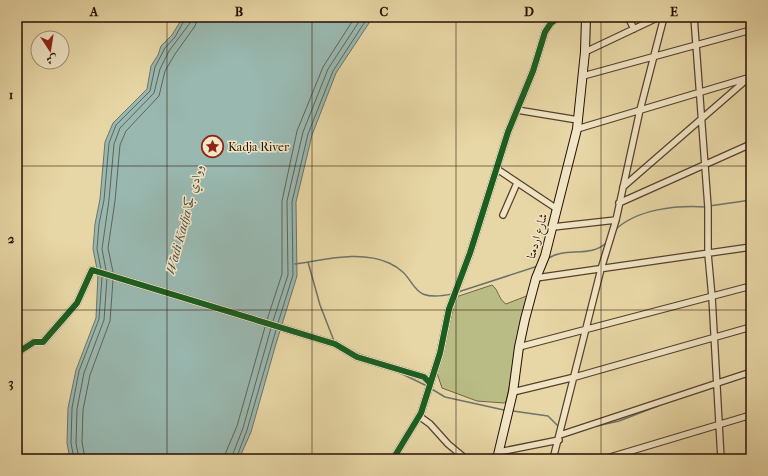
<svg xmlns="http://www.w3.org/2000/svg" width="768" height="476" viewBox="0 0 768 476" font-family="'IM FELL French Canon',Amiri,serif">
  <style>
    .green { fill: #b9bd85; stroke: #706643 }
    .water { fill: #99b8b0; stroke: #6c746a }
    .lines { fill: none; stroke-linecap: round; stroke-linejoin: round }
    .shore { stroke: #606358; stroke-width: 1 }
    .stream { stroke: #6c746a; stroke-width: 1.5 }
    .minor-casing { stroke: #58402a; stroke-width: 8 }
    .secondary-casing { stroke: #280e01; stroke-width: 10 }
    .minor { stroke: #f0e5c5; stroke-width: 5.5 }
    .secondary { stroke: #f0e5c5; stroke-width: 8 }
    .cycleway-casing { stroke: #f0e5c5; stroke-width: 8 }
    .cycleway { stroke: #1b5e20; stroke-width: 6 }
    .grid { fill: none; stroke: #280e01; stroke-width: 1; stroke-opacity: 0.55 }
    .labels { text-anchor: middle; stroke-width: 3; stroke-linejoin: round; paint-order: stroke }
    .poi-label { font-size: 12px; fill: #280e01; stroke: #f0e5c5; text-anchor: start }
    .street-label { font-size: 12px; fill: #280e01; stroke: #f0e5c5 }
    .water-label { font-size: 13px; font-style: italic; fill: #504a3e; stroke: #f0e5c5 }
    .neatline { fill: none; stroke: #280e01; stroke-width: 1.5 }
    .grid-label { font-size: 13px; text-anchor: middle; font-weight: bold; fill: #280e01 }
  </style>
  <rect width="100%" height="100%" fill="#e8d7a6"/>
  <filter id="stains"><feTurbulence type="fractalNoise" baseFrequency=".005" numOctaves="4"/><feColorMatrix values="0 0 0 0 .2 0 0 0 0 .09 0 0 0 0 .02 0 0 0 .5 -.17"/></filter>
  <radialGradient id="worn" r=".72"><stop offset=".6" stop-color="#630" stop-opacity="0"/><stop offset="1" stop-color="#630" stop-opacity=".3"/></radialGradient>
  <path class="green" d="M492,285C499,290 498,299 506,304L529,295L506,402L504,403L477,401L442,388L437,373L456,297Z"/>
  <path class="water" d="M183,17H373L336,73L312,135L296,202L297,276L275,347L251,432L239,459H70L67,443L68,408L76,370L96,318L98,274L93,249L95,224L100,199L105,142L113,123L147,89L151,66L158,55L161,46L172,35Z"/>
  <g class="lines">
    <path class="shore" d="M101,269L97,249L99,224L104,200L109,143L116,125L150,91L155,67L165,48L175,37L186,17
      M106,270L102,249L109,200L114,144L120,128L154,93L160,69L169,51L190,23L191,17
      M113,272L108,248L115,201L120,145L126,131L159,96L165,71L175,54L195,26L198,17
      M267,320L282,274V201L297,131L323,67L355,17
      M273,321L288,275L287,201L303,132L328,69L362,17
      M278,323L293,275L292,202L308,134L333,71L368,17
      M74,459L71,443L72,408L79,371L99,319L102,277
      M79,459L76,443L77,409L84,373L104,320L107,278
      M85,459L82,442L83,410L90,375L110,321L113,280
      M225,459L226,452L237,426L265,327
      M231,459L243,428L271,328
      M236,459L247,430L276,330"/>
    <path class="stream" d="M709,206L751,200
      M615,230C637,209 676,205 706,207
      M547,259C565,246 591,259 607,242
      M308,262L320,305L334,341
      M295,264C325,260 360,250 389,263C421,277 405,304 452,294
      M458,292L538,266
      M354,352L364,356
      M400,373L427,386
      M430,388L445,397L504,410
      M513,411L548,416L559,427
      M597,426L619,421L658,406"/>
    <defs>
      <path id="minor" d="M628,17L634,29
        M694,17L708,207V254L712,297L721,459
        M585,52L659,17
        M583,76L751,30
        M517,110L578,120
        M577,129L751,77
        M497,169L557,209
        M623,187L745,81
        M619,203L751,144
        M503,215L517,183
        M553,227L616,220
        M536,278L751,247
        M519,347L751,286
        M17,353L34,342H43L77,303L92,270L335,344L357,357L424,377L430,383
        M513,392L575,377L751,327
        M419,416L430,424L448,444L466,459
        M560,435L751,372
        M499,452L559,440
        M393,459L421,413L440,353L449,309L470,253L508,132L533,71L545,32L551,23L559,17
        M553,459L601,269L616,220L640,110L664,17
        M604,459L751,415
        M746,459L751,457"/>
      <path id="secondary" d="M497,459L513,392L519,347L525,319L536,278L545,256L577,129L585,52L586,17"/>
    </defs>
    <use href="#minor" class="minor-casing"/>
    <use href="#secondary" class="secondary-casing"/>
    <use href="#minor" class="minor"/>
    <use href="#secondary" class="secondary"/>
    <defs>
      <path id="cycleway" d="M17,353L34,342H43L77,303L92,270L335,344L357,357L424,377L430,383
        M393,459L421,413L440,353L449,309L470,253L508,132L533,71L545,32L551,23L559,17"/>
    </defs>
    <use href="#cycleway" class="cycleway-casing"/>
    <use href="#cycleway" class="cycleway"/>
  </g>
  <path class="grid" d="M167,17V459M312,17V459M456,17V459M601,17V459M17,166H751M17,310H751"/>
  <defs>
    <symbol id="sight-ring" viewBox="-11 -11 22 22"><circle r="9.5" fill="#f0e5c5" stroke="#8f2418" stroke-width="1.5"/><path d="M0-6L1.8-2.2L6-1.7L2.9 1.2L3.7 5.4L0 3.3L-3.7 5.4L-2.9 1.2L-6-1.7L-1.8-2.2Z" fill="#8f2418"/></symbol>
  </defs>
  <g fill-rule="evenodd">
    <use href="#sight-ring" x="200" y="134" width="25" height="25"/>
  </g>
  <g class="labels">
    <g class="poi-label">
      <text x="228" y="151">Kadja River</text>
    </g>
    <g class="street-label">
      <text transform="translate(537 236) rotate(-74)" y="4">شارع اردمتا</text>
    </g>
    <g class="water-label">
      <text transform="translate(184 219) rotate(-75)" y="5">Wadi Kadja ووادي كجا</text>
    </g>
  </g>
  <rect width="768" height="476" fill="none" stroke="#e8d7a6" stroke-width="44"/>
  <g transform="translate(50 50) rotate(168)"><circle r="19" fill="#f0e5c5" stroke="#a08f77"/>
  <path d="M0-3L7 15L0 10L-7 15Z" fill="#8f2418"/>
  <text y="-6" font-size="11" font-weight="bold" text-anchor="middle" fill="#280e01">ش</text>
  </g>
  <rect x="22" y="22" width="724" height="432" class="neatline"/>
  <g class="grid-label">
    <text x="94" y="16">A</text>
    <text x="239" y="16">B</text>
    <text x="384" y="16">C</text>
    <text x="529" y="16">D</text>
    <text x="674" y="16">E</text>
    <text x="11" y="99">1</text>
    <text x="11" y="243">2</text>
    <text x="11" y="387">3</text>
  </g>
  <rect width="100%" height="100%" filter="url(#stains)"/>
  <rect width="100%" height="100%" fill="url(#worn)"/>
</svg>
